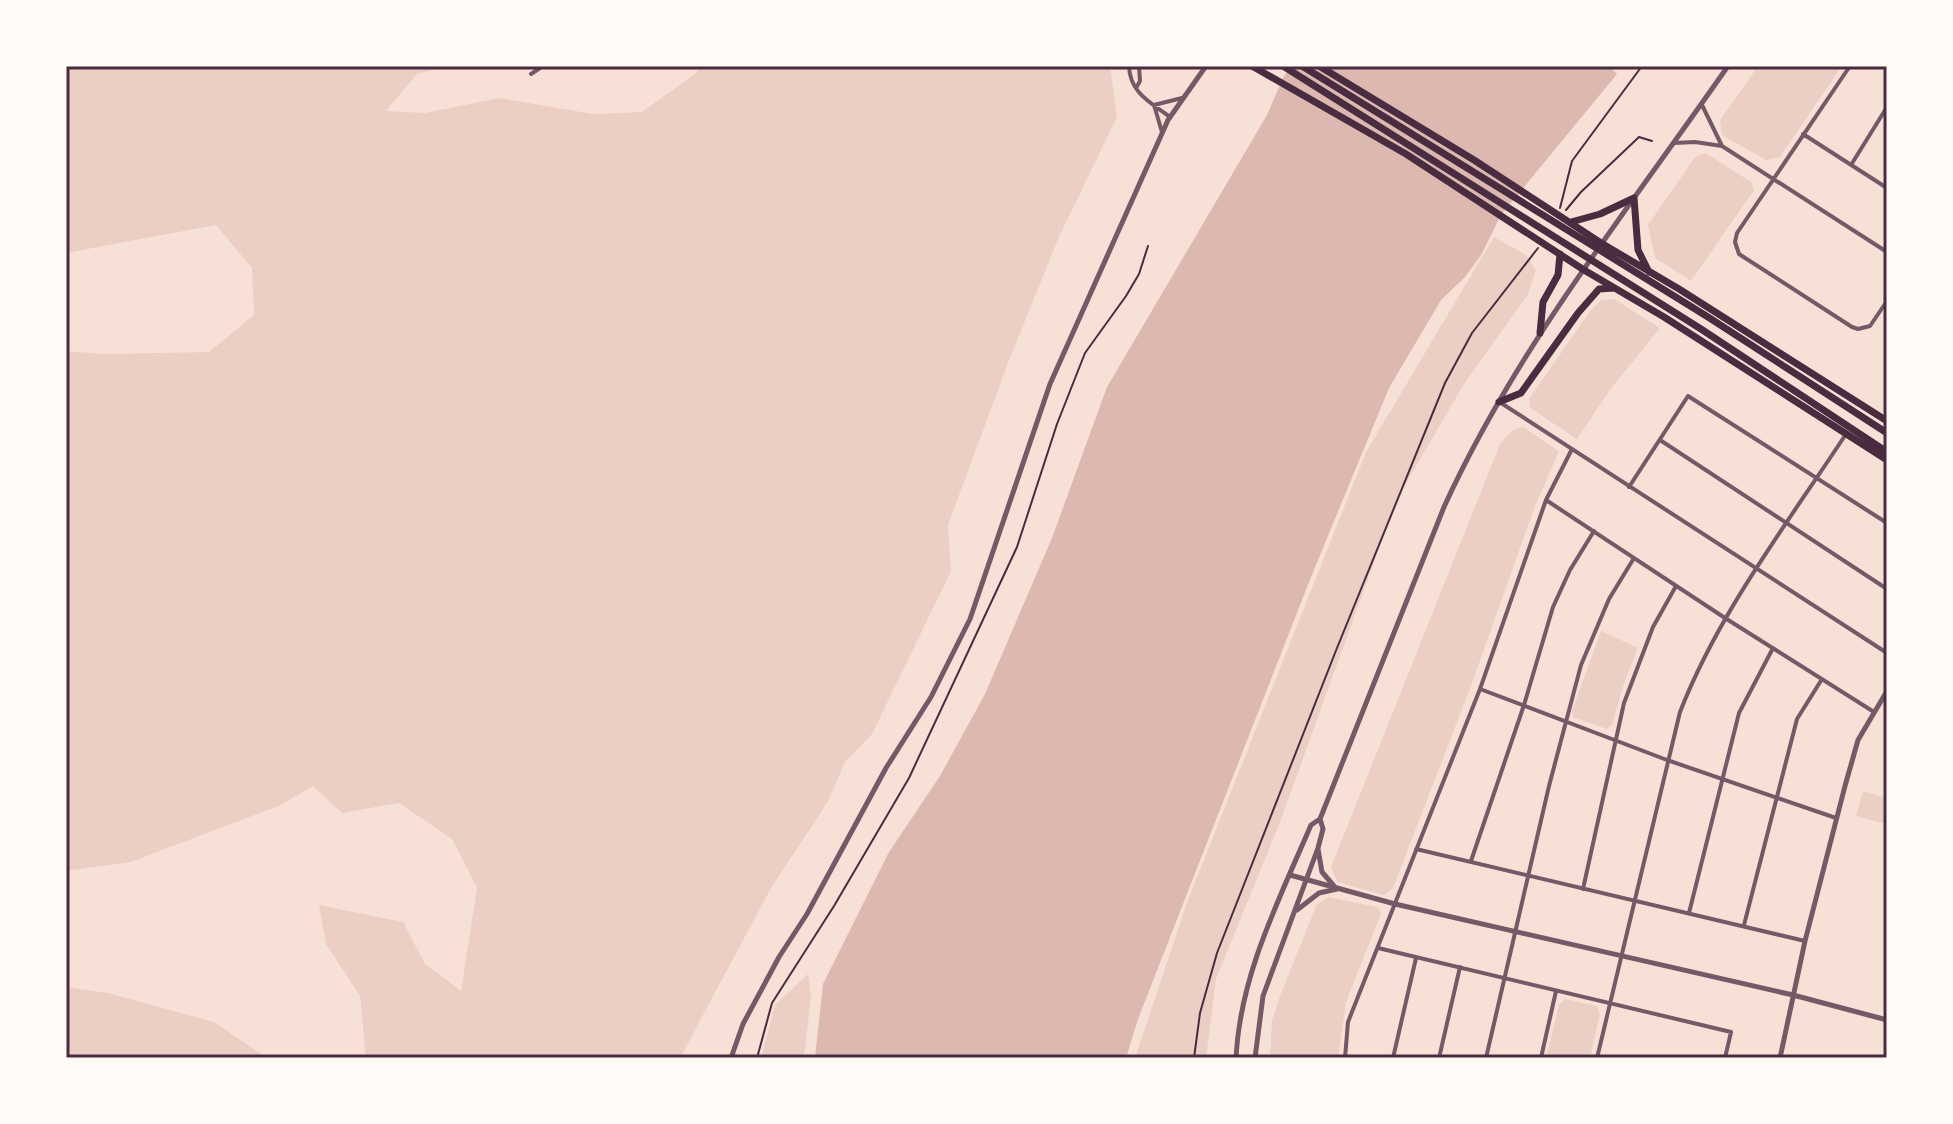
<svg xmlns="http://www.w3.org/2000/svg" width="1953" height="1124" viewBox="0 0 1953 1124" font-family="Quicksand,sans-serif">
  <style>
    .green { fill: #ebcfc5 }
    .water { fill: #dcb8b0 }
    .lines { fill: none; stroke-linecap: round; stroke-linejoin: round }
    .path { stroke: #4a2c40; stroke-width: 2 }
    .minor { stroke: #755966; stroke-width: 4 }
    .tertiary { stroke: #755966; stroke-width: 5 }
    .primary { stroke: #4a2c40; stroke-width: 7 }
    .neatline { fill: none; stroke: #4a2c40; stroke-width: 3 }
  </style>
  <rect width="100%" height="100%" fill="#f7e1d7"/>
  <path class="green" d="M66,66H449L417,74L386,111L425,113L499,98L593,114L642,112L695,74L701,66H1110L1117,117L1058,239L1008,363L948,525L951,571L872,734L845,762L827,803L771,888L680,1058H366L360,996L326,944L319,905L403,922L425,964L461,991L477,888L452,839L399,803L342,813L313,786L281,805L131,862L66,871V351L104,354L209,352L254,315L252,268L216,225L66,253Z
    M1758,66H1842L1780,157L1766,160L1722,135L1720,120Z
    M1706,153L1751,182L1754,190L1691,281L1655,258L1648,225L1695,157Z
    M1494,237L1526,255L1536,270L1528,294L1464,384L1397,499L1280,822L1216,979L1206,1058H1135L1188,900L1366,452Z
    M1614,299L1660,328L1609,391L1577,439L1530,408L1529,399L1590,311L1601,300Z
    M1523,427L1559,451L1534,509L1471,686L1393,888L1384,895L1337,882L1331,867L1500,444L1511,431Z
    M1601,631L1638,648L1624,683L1612,725L1607,729L1573,717L1572,711Z
    M1863,791L1887,798L1886,824L1856,816Z
    M1329,897L1372,906L1379,908L1381,914L1346,1002L1338,1058H1270L1272,1021L1280,996L1317,904Z
    M808,974L811,997L804,1058H761L775,1005Z
    M66,987L108,993L214,1022L267,1058H66Z
    M1565,999L1597,1006L1600,1014L1590,1058H1546L1559,1005Z"/>
  <path class="water" d="M1291,66H1609L1617,74L1501,215L1481,255L1465,277L1441,300L1389,388L1311,577L1138,1019L1126,1058H815L823,984L889,852L940,776L985,694L1052,538L1107,387L1267,115L1283,78Z"/>
  <g class="lines">
    <path class="path" d="M1560,208L1572,161L1642,66
      M1566,210L1581,192L1639,137L1652,141
      M757,1058L772,1003L834,906L909,778L1017,547L1057,424L1085,353L1126,296L1139,274L1148,246
      M1194,1058L1200,1013L1217,953L1337,648L1445,383L1472,333L1538,248"/>
    <path class="minor" d="M1129,66C1130,93 1150,102 1170,117
      M1850,66L1737,233L1735,242L1739,254L1852,327L1858,329L1870,326L1887,301
      M531,74L543,66
      M1136,88L1140,81L1139,66
      M1702,105L1722,146
      M1162,132L1154,105L1182,98
      M1803,134L1887,188
      M1674,143L1695,142L1722,146L1887,252
      M1851,165L1887,107
      M1501,403L1887,653
      M1660,440L1887,589
      M1629,487L1688,396L1887,523
      M1546,500L1725,618L1874,712
      M1480,689L1667,760L1836,818
      M1416,849L1805,941
      M1471,861L1524,705L1553,607L1570,570L1594,531
      M1583,889L1624,703L1653,627L1676,586
      M1689,913L1739,713L1773,648
      M1744,925L1797,719L1822,679
      M1378,948L1731,1032L1725,1058
      M1345,1058L1348,1022L1480,689L1546,500L1572,449
      M1393,1058L1416,958
      M1439,1058L1460,967
      M1486,1058L1549,786L1581,665L1609,599L1634,558
      M1541,1058L1556,991
      M1597,1058L1680,712C1719,612 1787,524 1846,434"/>
    <path class="tertiary" d="M1318,849L1322,872L1334,886
      M1290,875L1395,904L1793,995L1887,1020
      M1297,910L1319,893L1337,889
      M731,1058L743,1024L779,957L807,914L886,768L931,697L970,619L1050,384L1168,120L1206,66
      M1236,1058C1240,975 1279,900 1311,825L1320,819
      M1255,1058L1263,996L1318,848L1323,829L1320,819L1444,507C1517,347 1628,210 1728,66
      M1780,1058L1805,941L1845,786L1858,740L1887,691"/>
    <path class="primary" d="M1252,66L1406,154L1584,270L1664,317L1887,460
      M1283,66L1701,329L1887,452
      M1302,66L1708,317L1887,433
      M1319,66L1474,160L1601,243L1679,289L1887,421
      M1571,222L1600,214L1634,198L1638,250L1649,272
      M1540,333L1543,302L1558,275L1560,254
      M1499,402L1521,393L1578,313L1599,289L1614,288"/>
  </g>
  <rect width="1953" height="1124" fill="none" stroke="#fffaf5" stroke-width="136"/>
  <rect x="68" y="68" width="1817" height="988" class="neatline"/>
</svg>
